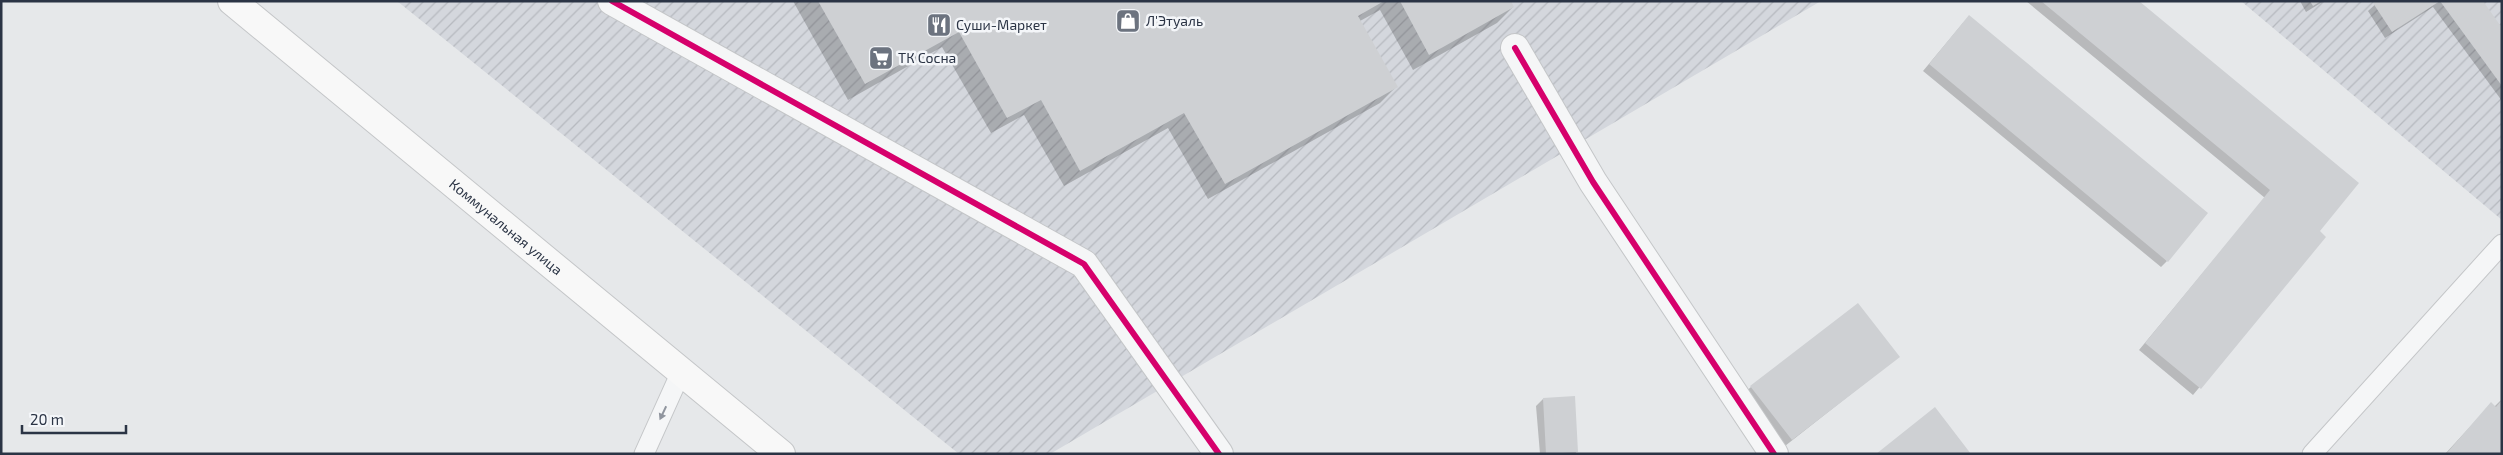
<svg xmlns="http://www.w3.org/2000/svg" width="2503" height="455" viewBox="0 0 2503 455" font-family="'Exo 2',sans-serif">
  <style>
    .industrial { fill: url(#industrial-furrows) }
    .shadow { fill: #0003 }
    .building { fill: #ced0d3 }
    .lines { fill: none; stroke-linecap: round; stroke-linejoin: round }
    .lane-casing { stroke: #c4c6c8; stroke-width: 21 }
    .street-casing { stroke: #c4c6c8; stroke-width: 30 }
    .secondary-casing { stroke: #c4c6c8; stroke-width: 30 }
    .lane { stroke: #f5f6f7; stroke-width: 19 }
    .street { stroke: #f5f6f7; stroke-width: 28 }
    .secondary { stroke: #f8f8f8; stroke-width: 28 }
    .cycleway-casing { stroke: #f4f6f9; stroke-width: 9 }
    .cycleway { stroke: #d6006c; stroke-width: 6 }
    .oneway { fill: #90959e }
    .labels { text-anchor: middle; stroke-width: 5; stroke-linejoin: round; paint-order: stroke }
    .poi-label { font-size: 14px; fill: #2b3445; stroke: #f4f6f9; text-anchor: start }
    .street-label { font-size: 14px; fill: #2b3445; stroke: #f4f6f9 }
  </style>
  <defs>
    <pattern id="industrial-furrows" width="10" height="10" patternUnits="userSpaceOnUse" patternTransform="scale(1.25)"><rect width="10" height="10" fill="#d4d7dd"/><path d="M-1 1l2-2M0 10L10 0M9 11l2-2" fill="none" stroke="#b6b9bf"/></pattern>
  </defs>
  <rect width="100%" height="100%" fill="#e6e8ea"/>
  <path class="industrial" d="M397,1H1821L1050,454H959Z
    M2241,1H2502V220Z"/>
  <path class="shadow" d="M793,1H1509L1513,7L1497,23L1413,70L1380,10L1360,21L1396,87L1380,103L1208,199L1168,128L1064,186L1024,115L991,133L942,47L848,100Z
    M2026,1H2136L2324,237L2193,395L2139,350L2265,198Z
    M2300,1H2324L2306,12Z
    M2379,1H2481L2502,30V101L2433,7L2385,38L2368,11Z
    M1963,23L2167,261L2161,267L1923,71Z
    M1898,357L1785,446L1744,393L1751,387Z
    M1543,399L1577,451L1575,454H1540L1536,406Z
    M2502,399V454H2445L2491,404L2494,407Z"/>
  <path class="building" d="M818,1H1384L1358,16L1398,87L1225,184L1184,113L1080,171L1041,100L1007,118L959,32L865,84Z
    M1400,1H1511L1514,7L1429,55Z
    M2041,1H2139L2359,183L2320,231L2326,237L2201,389L2145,343L2270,190Z
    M2310,1H2321L2313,6Z
    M2377,1H2440L2392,32L2373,3Z
    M2440,1H2483L2502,28V86Z
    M1969,15L2208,213L2168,262L1929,64Z
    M1858,303L1900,357L1792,440L1750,386Z
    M1575,396L1578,452L1546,454L1543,398Z
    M2502,400V454H2446L2491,402L2496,407Z
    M1935,407L1971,454H1876Z"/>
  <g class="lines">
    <defs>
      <path id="lane" d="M644,454L681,372
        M2312,454L2502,244"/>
      <path id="street" d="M612,1L1084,264L1219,454
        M1515,48L1593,182L1774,454"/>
      <g id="secondary">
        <path id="s1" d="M232,1L781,454"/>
      </g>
    </defs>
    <use href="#lane" class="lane-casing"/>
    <use href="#street" class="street-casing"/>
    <use href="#secondary" class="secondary-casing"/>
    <use href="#lane" class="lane"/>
    <use href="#street" class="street"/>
    <use href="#secondary" class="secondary"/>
    <defs>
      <path id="cycleway" d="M612,1L1084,264L1219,454
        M1515,48L1593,182L1774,454"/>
    </defs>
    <use href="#cycleway" class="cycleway-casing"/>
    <use href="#cycleway" class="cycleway"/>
  </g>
  <defs><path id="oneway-solid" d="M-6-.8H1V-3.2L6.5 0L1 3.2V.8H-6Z" transform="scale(1.25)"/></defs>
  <use class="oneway" href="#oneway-solid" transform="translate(663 413) rotate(115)"/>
  <defs>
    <symbol id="shop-square" viewBox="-11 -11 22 22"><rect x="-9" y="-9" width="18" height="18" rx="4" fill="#6c737f" stroke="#f4f6f9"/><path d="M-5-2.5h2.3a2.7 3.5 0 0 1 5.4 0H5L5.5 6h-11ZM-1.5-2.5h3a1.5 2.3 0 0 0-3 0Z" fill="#fff"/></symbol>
    <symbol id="restaurant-square" viewBox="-11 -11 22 22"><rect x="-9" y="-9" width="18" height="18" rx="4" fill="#6c737f" stroke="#f4f6f9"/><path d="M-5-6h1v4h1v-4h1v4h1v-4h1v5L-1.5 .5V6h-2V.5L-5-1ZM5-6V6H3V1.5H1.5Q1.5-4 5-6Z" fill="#fff"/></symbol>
    <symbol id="supermarket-square" viewBox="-11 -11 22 22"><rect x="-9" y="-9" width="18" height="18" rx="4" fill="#6c737f" stroke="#f4f6f9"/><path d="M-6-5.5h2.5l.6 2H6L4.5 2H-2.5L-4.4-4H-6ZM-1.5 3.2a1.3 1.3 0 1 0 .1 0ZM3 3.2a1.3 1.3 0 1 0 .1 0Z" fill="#fff"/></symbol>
  </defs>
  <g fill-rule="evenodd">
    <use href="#shop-square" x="1114" y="7" width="28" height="28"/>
    <use href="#restaurant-square" x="925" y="11" width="28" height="28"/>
    <use href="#supermarket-square" x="867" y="44" width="28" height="28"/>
  </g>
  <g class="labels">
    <g class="poi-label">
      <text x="1146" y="26">Л'Этуаль</text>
      <text x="956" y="30">Суши-Маркет</text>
      <text x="898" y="63">ТК Сосна</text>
    </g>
    <g class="street-label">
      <text dy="5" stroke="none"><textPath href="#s1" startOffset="355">Коммунальная улица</textPath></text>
    </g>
  </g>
  <rect width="2503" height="455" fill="none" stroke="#2b3445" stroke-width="5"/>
  <path d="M22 425v8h104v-8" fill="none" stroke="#2b3445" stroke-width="2.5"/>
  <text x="30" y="425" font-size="15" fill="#2b3445" stroke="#f4f6f9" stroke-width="4" paint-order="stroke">20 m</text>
</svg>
